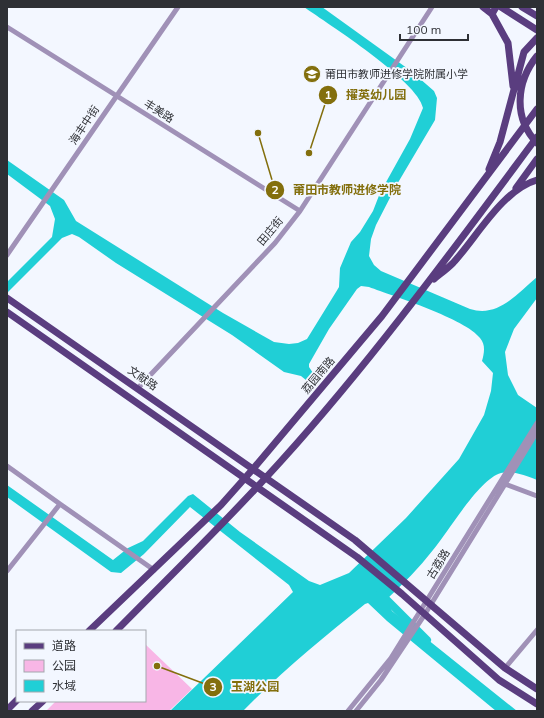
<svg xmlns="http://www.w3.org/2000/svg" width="544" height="718" viewBox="0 0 544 718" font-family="Mulish,'Noto Sans SC',sans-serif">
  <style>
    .green { fill: #f8b6e6 }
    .water { fill: #20cfd6 }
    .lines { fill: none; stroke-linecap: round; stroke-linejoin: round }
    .river { stroke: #20cfd6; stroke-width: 8 }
    .minor { stroke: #a091b7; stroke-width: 5 }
    .major { stroke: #5a3d7f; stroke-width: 7 }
    .labels { text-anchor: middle; stroke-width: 3.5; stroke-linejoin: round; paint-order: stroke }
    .poi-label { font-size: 11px; fill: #2e3035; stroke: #f3f7ff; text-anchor: start }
    .street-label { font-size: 11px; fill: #2e3035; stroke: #f3f7ff }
    .leader { fill: none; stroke: #836f0d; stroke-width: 1.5 }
    .callout-dot { fill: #836f0d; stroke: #f3f7ff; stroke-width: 1.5 }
    .mark-label { font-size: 12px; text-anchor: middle; font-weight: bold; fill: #fff }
    .callout-label { font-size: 12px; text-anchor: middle; font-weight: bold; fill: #836f0d; stroke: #f3f7ff; stroke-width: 3.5; stroke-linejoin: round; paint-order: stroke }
  </style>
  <rect width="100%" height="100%" fill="#f3f7ff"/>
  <path class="green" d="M145,644L192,689L169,711H46L56,701H145Z"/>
  <path class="water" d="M304,7H322L411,71L434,91L437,98L435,120L396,186L376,225L371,239L369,256L374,265L381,271L470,309C498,318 517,294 537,277V298L514,329L505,352L508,375L518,395L537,408V480C528,476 511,470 501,473C479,479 449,531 433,550C419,568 403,584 387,599L392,611L517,711H496L387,621L368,603L365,604C323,638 281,672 243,711H170L293,592L289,585L190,507L144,554L121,573L111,572L7,497V485L113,560L128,548L143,541L188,496L193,494L240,532L309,581L320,585L349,573L406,518L459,459L484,415L491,391L493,373L482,361C484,353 486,345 480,338C466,319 393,296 369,287L361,286L357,289L329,329L309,364V367L313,373L306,380L301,376L284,372L232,335L116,263L79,237L72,234L62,238L7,293V282L52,237L55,219L50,206L7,174V160L64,200L76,221L223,313L274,342L289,344L298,343L307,339L336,292L339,287L340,268L351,242L360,232L373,211L380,193L410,139L423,108C418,81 328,24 304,7Z"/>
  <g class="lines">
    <path class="river" d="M380,593L427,640"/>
    <path class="minor" d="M7,27L300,211
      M7,255L178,7
      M138,388L275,243L300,211L432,7
      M7,466L60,504
      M505,484L537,496
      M7,571L60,504L154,570
      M505,668L537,630
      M348,711L391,658L537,423
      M356,711L381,680L425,614L537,432"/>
    <path class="major" d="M483,7L492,14L508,43L513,86
      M501,7L537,30
      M522,7L537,16
      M492,14L496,7
      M537,56C516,82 513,118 537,143
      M489,169L500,142L524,52L537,38
      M516,188L537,159
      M434,279C440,274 447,269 453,263C477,237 502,190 537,180
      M7,298L355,540L505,668L537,689
      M7,312L357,557L402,594L499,680L537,704
      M89,631L221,505L253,469L382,316L537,109
      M116,631C172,574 229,519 282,460C374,358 455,247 537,137
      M7,710L17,700
      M32,711L43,701"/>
  </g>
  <defs>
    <symbol id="school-disc" viewBox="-11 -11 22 22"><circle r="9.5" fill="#836f0d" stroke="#f3f7ff"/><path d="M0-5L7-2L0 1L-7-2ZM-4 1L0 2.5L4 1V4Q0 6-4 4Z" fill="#fff"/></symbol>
  </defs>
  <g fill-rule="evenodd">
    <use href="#school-disc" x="302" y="64" width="20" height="20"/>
  </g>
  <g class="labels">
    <g class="poi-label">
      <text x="325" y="78">莆田市教师进修学院附属小学</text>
    </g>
    <g class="street-label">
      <text transform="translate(159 111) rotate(32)" y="4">丰美路</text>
      <text transform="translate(84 125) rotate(-56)" y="4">海丰中街</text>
      <text transform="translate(270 231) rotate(-50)" y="4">田庄街</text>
      <text transform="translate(318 375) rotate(-50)" y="4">荔园南路</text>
      <text transform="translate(143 378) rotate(34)" y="4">文献路</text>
      <text transform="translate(438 564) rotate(-58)" y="4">古荔路</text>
    </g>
  </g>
  <path class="leader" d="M309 153L328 95M258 133L275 190M157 666L213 687"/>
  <g class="callout-dot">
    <circle cx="309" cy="153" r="4"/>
    <circle cx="258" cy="133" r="4"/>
    <circle cx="157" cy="666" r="4"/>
    <circle cx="328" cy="95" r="10"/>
    <circle cx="275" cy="190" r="10"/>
    <circle cx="213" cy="687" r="10"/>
  </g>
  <g class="mark-label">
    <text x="328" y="99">1</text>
    <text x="275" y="194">2</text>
    <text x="213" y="691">3</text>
  </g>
  <g class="callout-label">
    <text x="376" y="99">擢英幼儿园</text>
    <text x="347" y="194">莆田市教师进修学院</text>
    <text x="255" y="691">玉湖公园</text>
  </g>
  <rect width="544" height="718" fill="none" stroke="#2e3035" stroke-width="16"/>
  <rect x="16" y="630" width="130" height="72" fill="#f3f7ff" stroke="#a4a7ae"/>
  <rect x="24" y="643" width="20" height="6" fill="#5a3d7f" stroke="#a4a7ae"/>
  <text x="52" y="650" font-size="12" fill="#2e3035">道路</text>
  <rect x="24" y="660" width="20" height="12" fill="#f8b6e6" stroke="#a4a7ae"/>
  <text x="52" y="670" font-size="12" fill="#2e3035">公园</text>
  <rect x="24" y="680" width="20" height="12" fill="#20cfd6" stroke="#a4a7ae"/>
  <text x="52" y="690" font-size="12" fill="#2e3035">水域</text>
  <path d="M400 34v6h68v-6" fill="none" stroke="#2e3035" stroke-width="2"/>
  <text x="406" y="34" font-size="12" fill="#2e3035" stroke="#f3f7ff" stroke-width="3" paint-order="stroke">100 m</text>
</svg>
